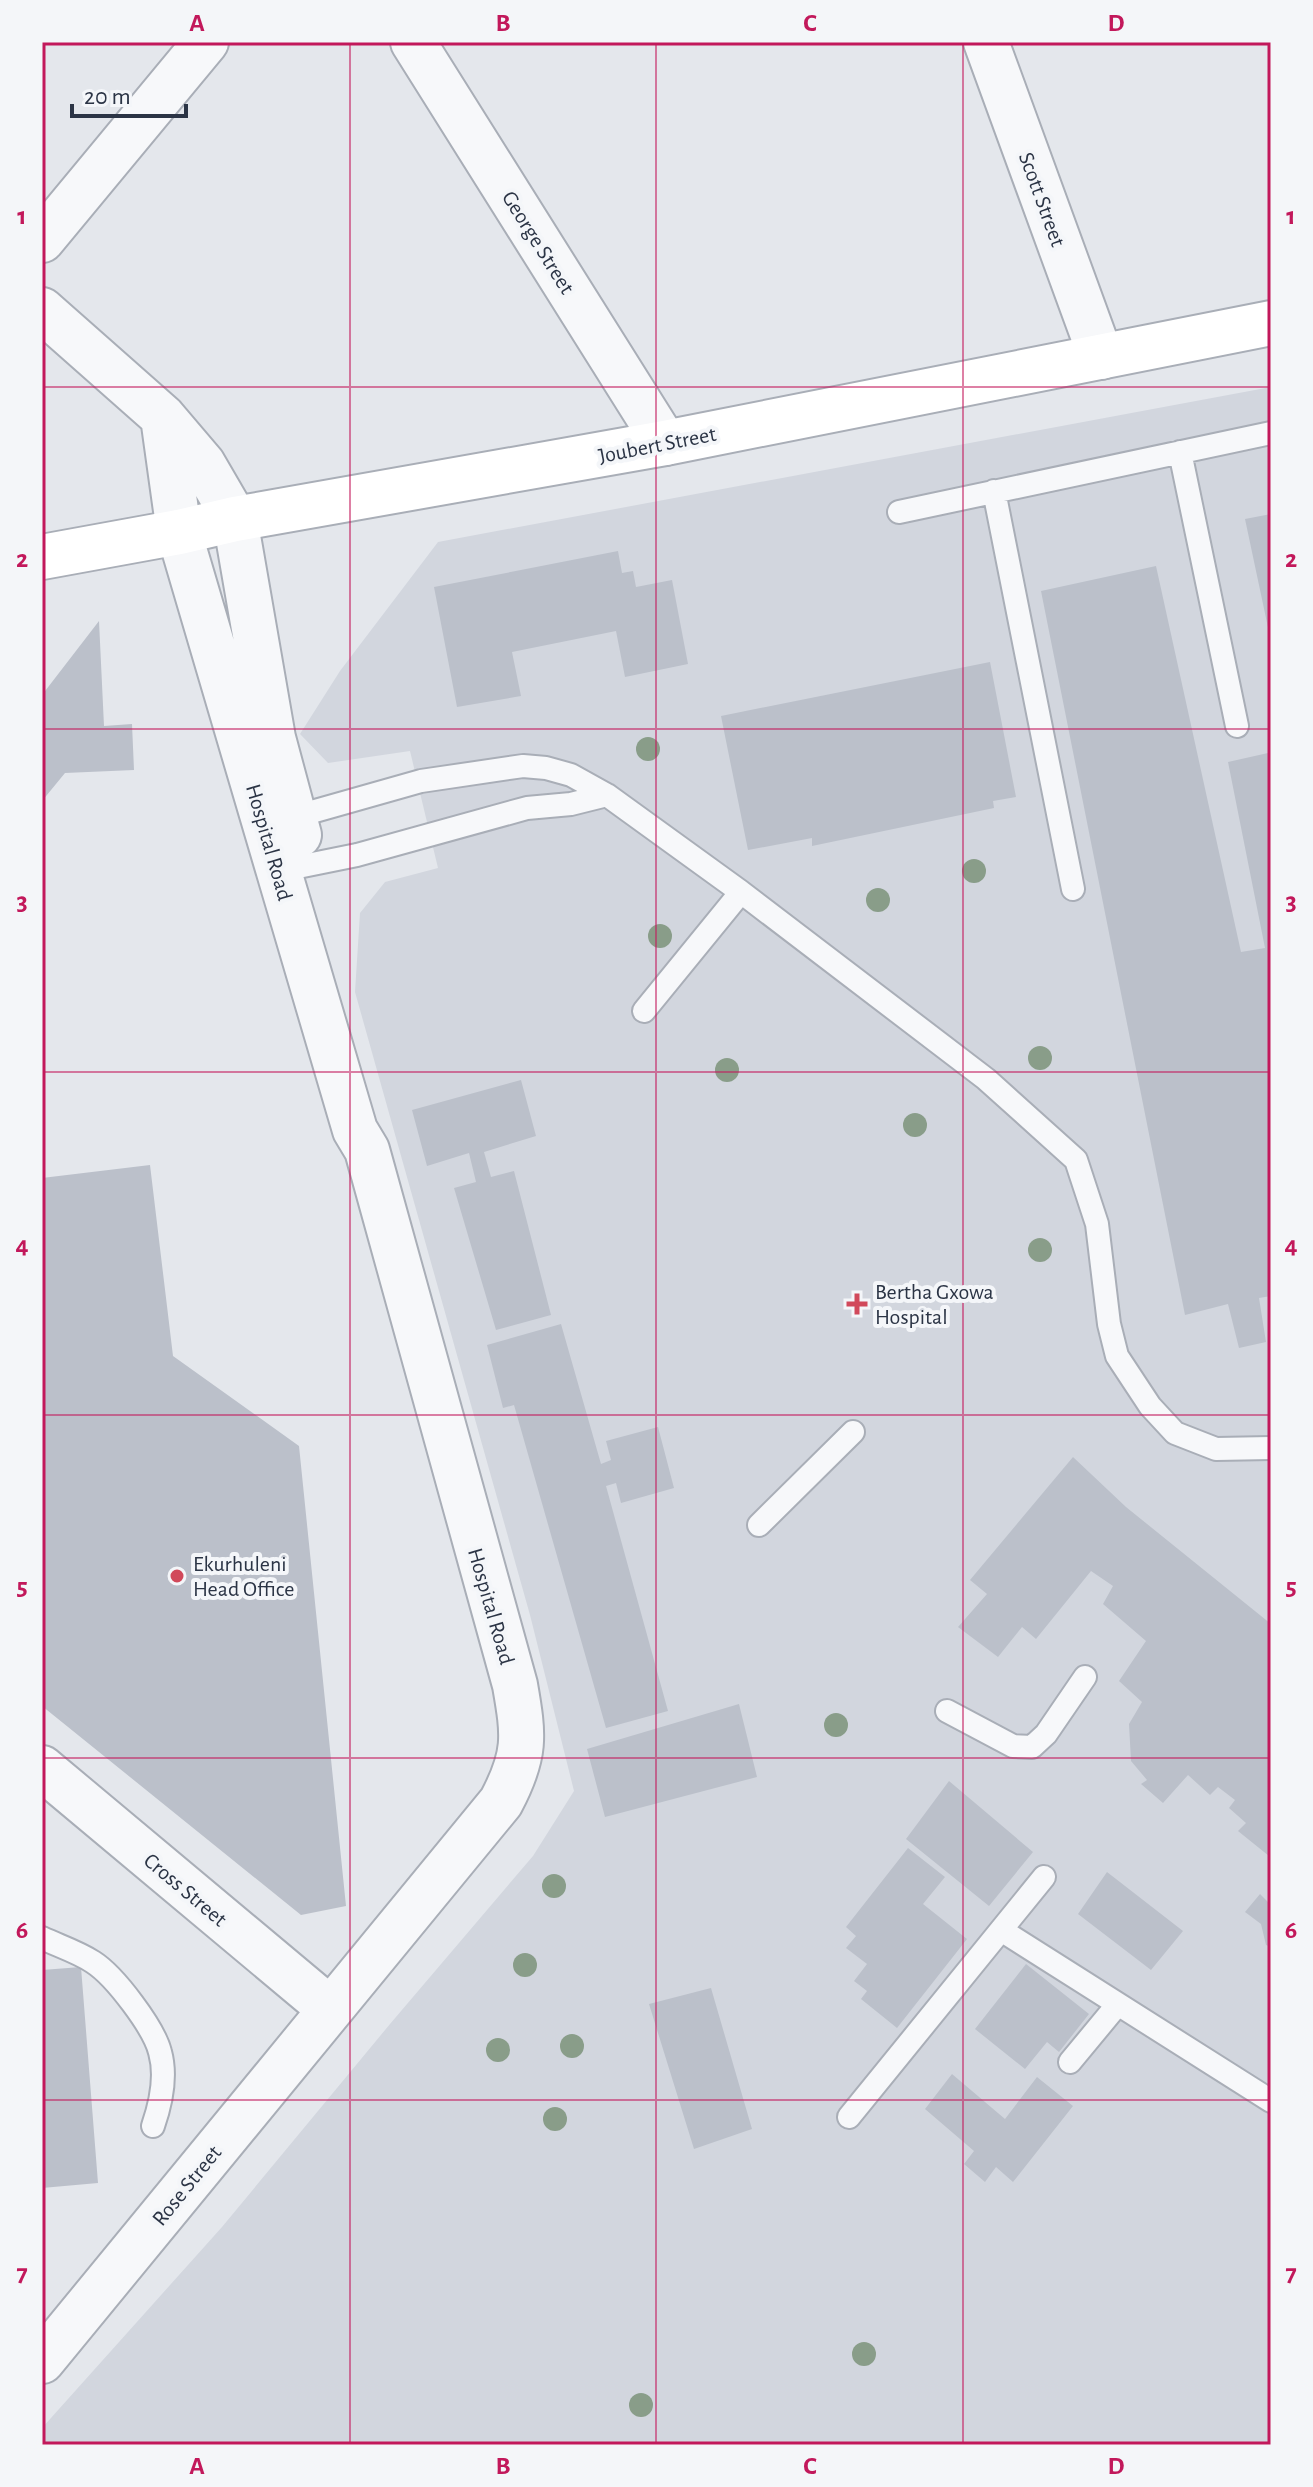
<svg xmlns="http://www.w3.org/2000/svg" width="1313" height="2487" viewBox="0 0 1313 2487" font-family="'Alegreya Sans',sans-serif">
  <style>
    .built { fill: #d2d6de }
    .building { fill: #bbc0ca }
    .lines { fill: none; stroke-linecap: round; stroke-linejoin: round }
    .service-casing { stroke: #a9aeb7; stroke-width: 26 }
    .minor-casing { stroke: #a9aeb7; stroke-width: 48 }
    .secondary-casing { stroke: #a9aeb7; stroke-width: 48 }
    .service { stroke: #f7f8fa; stroke-width: 22 }
    .minor { stroke: #f7f8fa; stroke-width: 44 }
    .secondary { stroke: #fff; stroke-width: 44 }
    .tree { fill: #899d89 }
    .grid { fill: none; stroke: #c2185b; stroke-width: 2; stroke-opacity: 0.55 }
    .poi-dot { fill: #d1495b; stroke: #f4f6f9; stroke-width: 3 }
    .labels { text-anchor: middle; stroke-width: 8; stroke-linejoin: round; paint-order: stroke }
    .street-label { font-size: 22px; fill: #2b3445; stroke: #f4f6f9 }
    .poi-label { font-size: 22px; fill: #2b3445; stroke: #f4f6f9; text-anchor: start }
    .neatline { fill: none; stroke: #c2185b; stroke-width: 3 }
    .grid-label { font-size: 26px; text-anchor: middle; font-weight: bold; fill: #c2185b }
  </style>
  <rect width="100%" height="100%" fill="#e4e7ec"/>
  <path class="built" d="M1271,387V2445H42V2428L222,2227L390,2024L533,1856L574,1791L530,1615L355,992L360,913L385,882L438,868L410,751L328,763L300,734L340,671L438,542Z"/>
  <path class="building" d="M1271,514V636L1270,637L1245,519Z
    M618,551L622,573L633,571L636,587L672,580L688,664L625,677L616,631L512,652L521,696L457,707L434,587Z
    M1156,566L1241,952L1265,948L1228,762L1268,753L1271,767V1296L1259,1298L1266,1342L1239,1348L1228,1304L1185,1315L1041,591Z
    M99,621L104,726L132,724L134,770L65,773L42,801V695Z
    M990,662L1016,797L993,801L994,808L812,846V838L748,850L721,716Z
    M521,1080L536,1136L484,1152L491,1177L514,1171L551,1315L496,1330L454,1188L476,1182L469,1153L427,1166L412,1110Z
    M150,1165L173,1356L299,1446L346,1906L301,1915L42,1706V1178Z
    M561,1324L601,1464L611,1460L606,1441L658,1427L674,1488L621,1503L616,1483L606,1486L668,1711L606,1728L514,1405L503,1408L487,1345Z
    M1073,1457L1126,1507L1271,1624V1854L1269,1856L1238,1831L1246,1823L1229,1808L1235,1800L1218,1787L1210,1795L1188,1775L1163,1803L1141,1784L1147,1780L1131,1761L1129,1724L1142,1702L1119,1681L1146,1641L1103,1604L1113,1586L1091,1571L1036,1639L1022,1627L998,1657L958,1627L987,1594L970,1580Z
    M739,1704L757,1777L605,1817L587,1749Z
    M949,1781L1033,1852L989,1906L906,1839Z
    M908,1848L945,1877L923,1904L967,1939L897,2028L861,1999L867,1991L854,1981L867,1964L846,1948L856,1936L846,1927Z
    M1107,1872L1183,1931L1151,1970L1078,1914Z
    M1260,1894L1271,1905V1947L1266,1945L1261,1924L1245,1912Z
    M1026,1964L1089,2014L1059,2052L1047,2042L1025,2069L975,2029Z
    M81,1967L98,2183L42,2188V1970Z
    M711,1988L752,2129L694,2149L649,2004Z
    M952,2074L1005,2119L1037,2077L1073,2106L1013,2182L996,2167L985,2182L964,2164L974,2151L925,2109Z"/>
  <g class="lines">
    <defs>
      <path id="service" d="M1180,452L1237,726
        M994,491L1073,889
        M899,512L1271,433
        M289,816L315,811L421,781L523,766L546,768L571,775L607,795L741,892L986,1079L1076,1160L1097,1224L1109,1324L1117,1356L1150,1406L1175,1433L1216,1449L1271,1448
        M278,871L357,855L527,808L571,804L607,795
        M644,1011L741,892
        M759,1525L853,1432
        M947,1711L1013,1746L1032,1747L1046,1734L1085,1677
        M1001,1930L1271,2101
        M42,1938C59,1946 78,1952 93,1962C115,1976 154,2028 160,2052C167,2077 161,2103 153,2126
        M1070,2062L1118,2004
        M849,2117L1044,1877"/>
      <path id="minor" d="M413,42L665,443
        M986,42L1101,357
        M42,240L206,42
        M42,310L163,417L203,464L235,519L273,738L299,835
        M42,1768L330,2009
        M42,2361L501,1802C526,1755 524,1736 515,1685L367,1150L355,1130L179,532L163,417"/>
      <path id="secondary" d="M42,557L179,532L235,519L665,443L1271,323"/>
    </defs>
    <use href="#service" class="service-casing"/>
    <use href="#minor" class="minor-casing"/>
    <use href="#secondary" class="secondary-casing"/>
    <use href="#service" class="service"/>
    <use href="#minor" class="minor"/>
    <use href="#secondary" class="secondary"/>
  </g>
  <g class="tree">
    <circle cx="648" cy="749" r="12"/>
    <circle cx="974" cy="871" r="12"/>
    <circle cx="878" cy="900" r="12"/>
    <circle cx="660" cy="936" r="12"/>
    <circle cx="1040" cy="1058" r="12"/>
    <circle cx="727" cy="1070" r="12"/>
    <circle cx="915" cy="1125" r="12"/>
    <circle cx="1040" cy="1250" r="12"/>
    <circle cx="836" cy="1725" r="12"/>
    <circle cx="554" cy="1886" r="12"/>
    <circle cx="525" cy="1965" r="12"/>
    <circle cx="572" cy="2046" r="12"/>
    <circle cx="498" cy="2050" r="12"/>
    <circle cx="555" cy="2119" r="12"/>
    <circle cx="864" cy="2354" r="12"/>
    <circle cx="641" cy="2405" r="12"/>
  </g>
  <path class="grid" d="M350,42V2445M656,42V2445M963,42V2445M42,387H1271M42,729H1271M42,1072H1271M42,1415H1271M42,1758H1271M42,2100H1271"/>
  <g class="poi-dot">
    <path d="M853 1292h8v8h8v8h-8v8h-8v-8h-8v-8h8z"/>
    <circle cx="177" cy="1576" r="8"/>
  </g>
  <g class="labels">
    <g class="street-label">
      <text transform="translate(1043 199) rotate(70)" y="8">Scott Street</text>
      <text transform="translate(539 242) rotate(58)" y="8">George Street</text>
      <text transform="translate(657 444) rotate(-11)" y="8">Joubert Street</text>
      <text transform="translate(270 842) rotate(74)" y="8">Hospital Road</text>
      <text transform="translate(492 1606) rotate(74)" y="8">Hospital Road</text>
      <text transform="translate(186 1889) rotate(40)" y="8">Cross Street</text>
      <text transform="translate(186 2185) rotate(-51)" y="8">Rose Street</text>
    </g>
    <g class="poi-label">
      <text x="875" y="1299">Bertha Gxowa<tspan x="875" dy="25">Hospital</tspan></text>
      <text x="193" y="1571">Ekurhuleni<tspan x="193" dy="25">Head Office</tspan></text>
    </g>
  </g>
  <rect width="1313" height="2487" fill="none" stroke="#f4f6f9" stroke-width="88"/>
  <path d="M72 104v12h114v-12" fill="none" stroke="#2b3445" stroke-width="4"/>
  <text x="84" y="104" font-size="24" fill="#2b3445" stroke="#f4f6f9" stroke-width="6" paint-order="stroke">20 m</text>
  <rect x="44" y="44" width="1225" height="2399" class="neatline"/>
  <g class="grid-label">
    <text x="197" y="31">A</text>
    <text x="503" y="31">B</text>
    <text x="810" y="31">C</text>
    <text x="1116" y="31">D</text>
    <text x="22" y="224">1</text>
    <text x="1291" y="224">1</text>
    <text x="22" y="567">2</text>
    <text x="1291" y="567">2</text>
    <text x="22" y="910">3</text>
    <text x="1291" y="910">3</text>
    <text x="22" y="1253">4</text>
    <text x="1291" y="1253">4</text>
    <text x="22" y="1595">5</text>
    <text x="1291" y="1595">5</text>
    <text x="22" y="1938">6</text>
    <text x="1291" y="1938">6</text>
    <text x="22" y="2281">7</text>
    <text x="1291" y="2281">7</text>
    <text x="197" y="2474">A</text>
    <text x="503" y="2474">B</text>
    <text x="810" y="2474">C</text>
    <text x="1116" y="2474">D</text>
  </g>
</svg>
